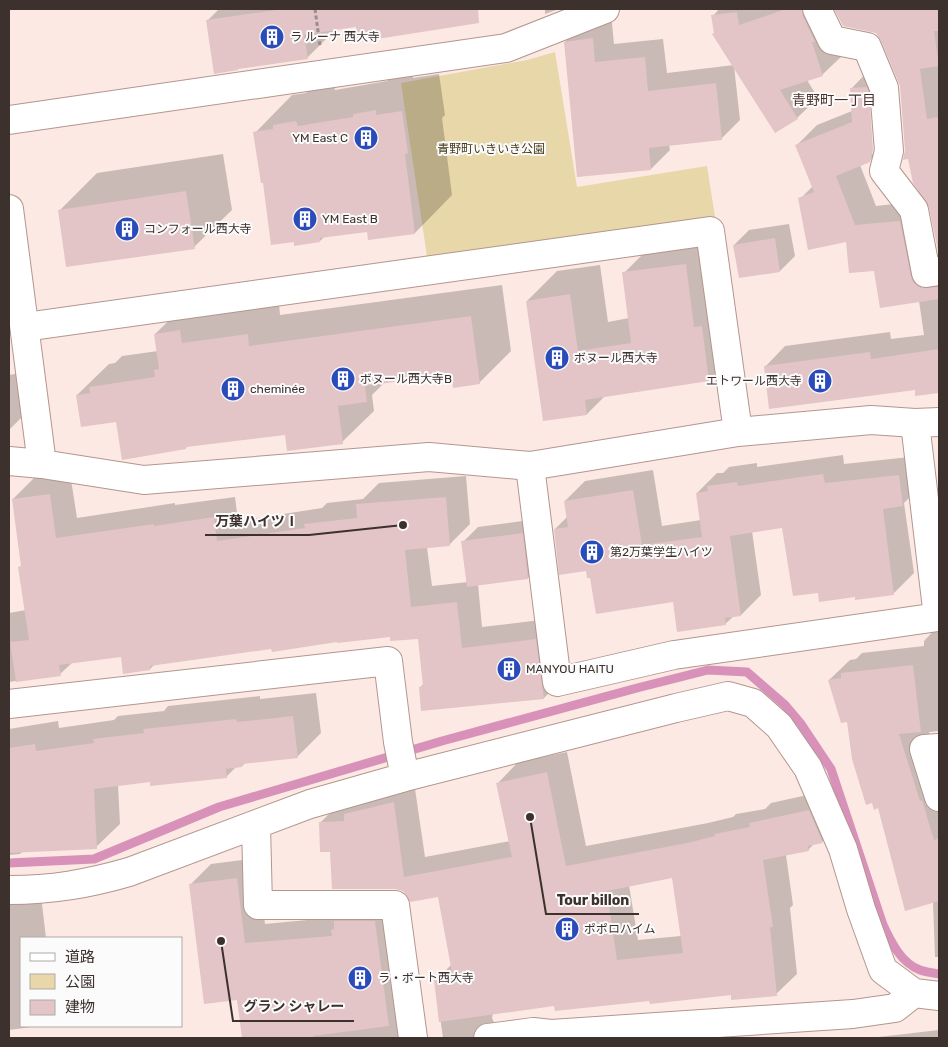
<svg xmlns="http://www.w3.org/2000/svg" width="948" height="1047" viewBox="0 0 948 1047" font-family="Rubik,'Noto Sans JP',sans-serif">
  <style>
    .green { fill: #e8d7a9 }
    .shadow { fill: #0003; fill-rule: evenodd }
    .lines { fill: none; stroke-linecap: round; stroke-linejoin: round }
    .stream { stroke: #d892b9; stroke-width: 9 }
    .building { fill: #e3c4c7; fill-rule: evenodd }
    .street-casing { stroke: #b3968e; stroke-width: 30 }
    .path { stroke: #9c8d88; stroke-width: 3; stroke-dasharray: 4 2.5; stroke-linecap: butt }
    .street { stroke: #fff; stroke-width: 28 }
    .labels { text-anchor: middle; stroke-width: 4; stroke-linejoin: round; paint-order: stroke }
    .poi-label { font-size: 12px; fill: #3d312e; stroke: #fbfbfb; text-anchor: start }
    .park-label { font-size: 12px; fill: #463b1a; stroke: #fbfbfb }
    .neighbourhood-label { font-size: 14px; fill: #49322b; stroke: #fbfbfb }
    .leader { fill: none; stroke: #3d312e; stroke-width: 2 }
    .callout-dot { fill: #3d312e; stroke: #fbfbfb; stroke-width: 2 }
    .callout-label { font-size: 14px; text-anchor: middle; font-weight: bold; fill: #3d312e; stroke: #fbfbfb; stroke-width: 4; stroke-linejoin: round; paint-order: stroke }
  </style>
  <rect width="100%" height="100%" fill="#fce9e3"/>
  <path class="green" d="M555,52L577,187L707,166L715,217L428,263L401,83L527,60Z"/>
  <path class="shadow" d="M219,9H465L447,27L357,26L336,29L307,58L208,20Z
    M545,9H559L545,14Z
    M719,9H830L843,55L822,75L807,80L818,98L797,118L734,66L740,120L721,139L669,145L670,150L651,169L565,42L584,23L611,13L614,44L663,39L667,73L734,65L713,16Z
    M836,9H939V252L930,206L906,150L901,86L883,40L877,32L844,25Z
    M871,68L890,140L869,161L860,165L876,206L920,201L939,266V391L916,395V389L765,367L785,346L890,332L891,339L924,335L919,301L875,270L847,241L800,199L813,186L796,146L817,125L852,111L851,89ZM871,102L875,154H872L868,104Z
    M413,74V78L439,74L445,115L442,118L452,195L415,233L368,231L325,236L320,241L264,181L255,133L292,95L306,93L311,88L334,84L335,90L387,81L391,77Z
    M223,154L232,210L194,247L60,210L97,173Z
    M789,224L795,256L780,271L734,245L749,230Z
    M716,235L739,350L709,380L605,396L587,414L544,420L527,301L557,271L600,265L608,322L629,318L624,273L654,243Z
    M502,285L511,351L479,383L452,373L385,382L372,395L374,411L342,442L286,433L188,446L186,448L117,421L77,395L109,364L115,363L122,356L158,351L155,334L187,303H279L280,315Z
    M21,373L27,412L9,430V375Z
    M843,455L844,464L919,456L922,485L904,503L914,573L894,593L856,598V596L819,591L783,527L752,531L761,595L741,615L734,616L725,624L674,601L591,577L555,529L568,516L565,501L585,481L653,470L662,526L701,520L697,493L717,473H723L729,467L757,463V467Z
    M70,473L77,518L175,503V505L235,497L238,521L322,508L327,503L363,499L379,483L466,476L470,524L449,545L427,547L432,586L468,582L463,542L478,527L537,519L543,563L528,578L478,584L482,627L557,618L565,677L544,698L420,688L424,683L419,638L391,636L273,647L155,664L150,669L122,655L73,662L60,674L9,682V613L26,610L20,567L22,565L13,499L34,478Z
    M939,625V731L929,732L939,766V957H935L933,902L879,807L848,721L829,680L850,660L856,659L862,653L924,646V641Z
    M316,693L321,733L297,757L245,763L242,766L236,767L226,777L151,781L118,785L120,824L96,847L23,851L20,854L9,855V729L58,721L59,728L114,720L118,716L164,711L168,706L260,696V699Z
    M567,752L586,846L708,823L733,817L736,814L765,809L771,803L830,790L843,821L823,841L815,843L808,850L786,855L793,905L790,908L797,974L776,994H732L556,1005L493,1013L492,1018L496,1027L503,1038H443L435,981L452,964L439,895L403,890L331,850L320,823L341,802L414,782L425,857L510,841L498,783L518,762ZM673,876L681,936L638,940L629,885Z
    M257,858L265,924L339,917L396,901L414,1038H243L238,998L190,885L211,864Z
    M40,887L46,938H21V1026H39L9,1030V891Z
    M939,1030V1038H869H870Z"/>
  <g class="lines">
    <path class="stream" d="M9,863L94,859L219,807L442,741L637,688L708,670L747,672L785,705L801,724L831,769L883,925C891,942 901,963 920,970C926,972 933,973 939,974"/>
  </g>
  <path class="building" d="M283,9H478L479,23L358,42L356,27L304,35L308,59L238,69V70L214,74L206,20Z
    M786,9H802L803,16L815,42H812L823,76L780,90L798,119L775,133L712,34L714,33L711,15L737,12L739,25Z
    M834,9H939V31H934L939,66L920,69L927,119L939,117V256L929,207L913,183L908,159L903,160L905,150L900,86L881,41L876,33L843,26Z
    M593,38L595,62L645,57L648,91L716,83L722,140L649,148L651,170L577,177L564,42Z
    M867,87L869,92L873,150L870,162L836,176L855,225L900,221L911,276L914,283L921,288L939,287V299L880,308L874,271L849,273L846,242L808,250L798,198L814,192L795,145L852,122L850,88Z
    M376,110V115L402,111L408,153L405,154L415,234L368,240L367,232L320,238V242L294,246V242L271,245L263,183H261L253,132L273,129V125L296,121L298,126L353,117V114Z
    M186,191L195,249L66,267L58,210Z
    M775,238L780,272L739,278L733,245Z
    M686,264L694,327L702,326L709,381L585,400L587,415L543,421L526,301L570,294L578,351L631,343L622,272Z
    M471,316L480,384L453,388L451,374L365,386L367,402L338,406L343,444L287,451L285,435L186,447V449L122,460L116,422L81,427L76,395L90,393L89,387L155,377L154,370L159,369L154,334L180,330L182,343L248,334L249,346Z
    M939,349V393L915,396V390L769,409L764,366L870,352L871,359Z
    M823,474L825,483L899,475L903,506L883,509L894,595L855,600V597L819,602L818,593L793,596L782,528L730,536L741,616L725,618L726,625L677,632L673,602L596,614L590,578H587L586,571L559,575L554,529L568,527L564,501L633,490L642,545L702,537L696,493L708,491L707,486L737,482L738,486Z
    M50,494L56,538L154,524V526L214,517L217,541L305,528L304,524L357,518L356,504L446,497L450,546L405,550L411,607L457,602L462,648L536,639L544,699L421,711L419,687L423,686L418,639L390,641V637L337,643V642L272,652L271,649L150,666V670L123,674L121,657L59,665L61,676L16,682L10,642L29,640L18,567L21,566L12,499Z
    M523,533L528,579L467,587L461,541Z
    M913,665L921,732L899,734L920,801L922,800L934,840L939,838V901L905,911L878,808L874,810L872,803L866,805L852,759L847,722L841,723L828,680L841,678V673Z
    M293,716L298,758L242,764V767L226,769L227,778L150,786V782L94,789L97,849L9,853V748L35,744L36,751L94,743L93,739L144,733L143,729L236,719L237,722Z
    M547,772L566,866L687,843L715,836L714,834L750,827L749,823L809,810L823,843L808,846L809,851L763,860L773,927H770L777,996L731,1000V995L650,1004L649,1001L555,1011L554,1006L439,1022L434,980L453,978L438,897L410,902L407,896L403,891L395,889H332L330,852H320L319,822L344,821V814L394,802L404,877L512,857L496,783ZM672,878L683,953L617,960L607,891Z
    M237,878L245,943L332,936L331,930L334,929V921H375L389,1026L313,1036V1038H242L237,1000L204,1004L189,884Z"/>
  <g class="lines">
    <defs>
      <path id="street" d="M817,9L832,40L867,47L884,88L889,151L884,171L914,210L926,273L939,271
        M9,120L506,48L605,9
        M9,209L42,464
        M25,327L710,231L738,432
        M9,461L42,464L144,480L429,457L530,466L738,432L871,420L915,423L939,422
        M530,466L557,682L674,655L938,617L915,423
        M9,704L388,661L398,742L405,777
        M939,748L924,749L939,797
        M256,825L258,905H395L413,1038
        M9,890C52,890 87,884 129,872L310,804L405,777L676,708L728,696L753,703L779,726L808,768L843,849L861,909L883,970L914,993L939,996
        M488,1038L533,1032L551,1034L853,1014L895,1008L914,993"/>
    </defs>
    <use href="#street" class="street-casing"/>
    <path class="path" d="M315,9L320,46"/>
    <use href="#street" class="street"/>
  </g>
  <defs>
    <symbol id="building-disc" viewBox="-11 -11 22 22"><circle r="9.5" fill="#2a4bba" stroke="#fbfbfb"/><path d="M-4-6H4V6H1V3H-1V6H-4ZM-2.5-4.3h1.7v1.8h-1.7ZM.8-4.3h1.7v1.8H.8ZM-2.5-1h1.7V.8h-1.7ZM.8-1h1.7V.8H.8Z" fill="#fff"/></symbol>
  </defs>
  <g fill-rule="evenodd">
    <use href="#building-disc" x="258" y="23" width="28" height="28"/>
    <use href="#building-disc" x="352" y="124" width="28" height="28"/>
    <use href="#building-disc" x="291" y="205" width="28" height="28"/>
    <use href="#building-disc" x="113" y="215" width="28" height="28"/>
    <use href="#building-disc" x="543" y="344" width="28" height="28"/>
    <use href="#building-disc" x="329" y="365" width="28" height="28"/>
    <use href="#building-disc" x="806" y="367" width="28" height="28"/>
    <use href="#building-disc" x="219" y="375" width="28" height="28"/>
    <use href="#building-disc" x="578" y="538" width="28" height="28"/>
    <use href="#building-disc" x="495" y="655" width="28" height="28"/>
    <use href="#building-disc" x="553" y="915" width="28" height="28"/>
    <use href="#building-disc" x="346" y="964" width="28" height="28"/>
  </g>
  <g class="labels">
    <g class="poi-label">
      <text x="290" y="41">ラ ルーナ 西大寺</text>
      <text x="348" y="142" text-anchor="end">YM East C</text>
      <text x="322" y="223">YM East B</text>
      <text x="144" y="233">コンフォール西大寺</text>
      <text x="574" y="362">ボヌール西大寺</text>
      <text x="360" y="383">ボヌール西大寺B</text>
      <text x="802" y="385" text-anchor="end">エトワール西大寺</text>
      <text x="250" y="393">cheminée</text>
      <text x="610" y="556">第2万葉学生ハイツ</text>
      <text x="526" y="673">MANYOU HAITU</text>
      <text x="584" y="933">ポポロハイム</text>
      <text x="378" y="982">ラ・ボート西大寺</text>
    </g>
    <g class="park-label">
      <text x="491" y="153">青野町いきいき公園</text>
    </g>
    <g class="neighbourhood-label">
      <text x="834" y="105">青野町一丁目</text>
    </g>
  </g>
  <path class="leader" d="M403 525L309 535H205M530 817L546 914H639M221 941L233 1021H354"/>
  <g class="callout-dot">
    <circle cx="403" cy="525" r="5"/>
    <circle cx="530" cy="817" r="5"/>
    <circle cx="221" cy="941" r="5"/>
  </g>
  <g class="callout-label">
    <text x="257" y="526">万葉ハイツⅠ</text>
    <text x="593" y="905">Tour billon</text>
    <text x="294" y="1011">グラン シャレー</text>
  </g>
  <rect width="948" height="1047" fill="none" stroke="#3d312e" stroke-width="20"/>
  <rect x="20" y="937" width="162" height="90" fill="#fbfbfb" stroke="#afaaa9"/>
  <rect x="30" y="953" width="25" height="8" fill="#ffffff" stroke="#afaaa9"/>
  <text x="65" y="962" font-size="15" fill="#3d312e">道路</text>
  <rect x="30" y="974" width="25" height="15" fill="#e8d7a9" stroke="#afaaa9"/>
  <text x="65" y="987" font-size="15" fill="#3d312e">公園</text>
  <rect x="30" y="1000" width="25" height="15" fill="#e3c4c7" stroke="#afaaa9"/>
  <text x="65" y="1012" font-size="15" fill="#3d312e">建物</text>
</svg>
